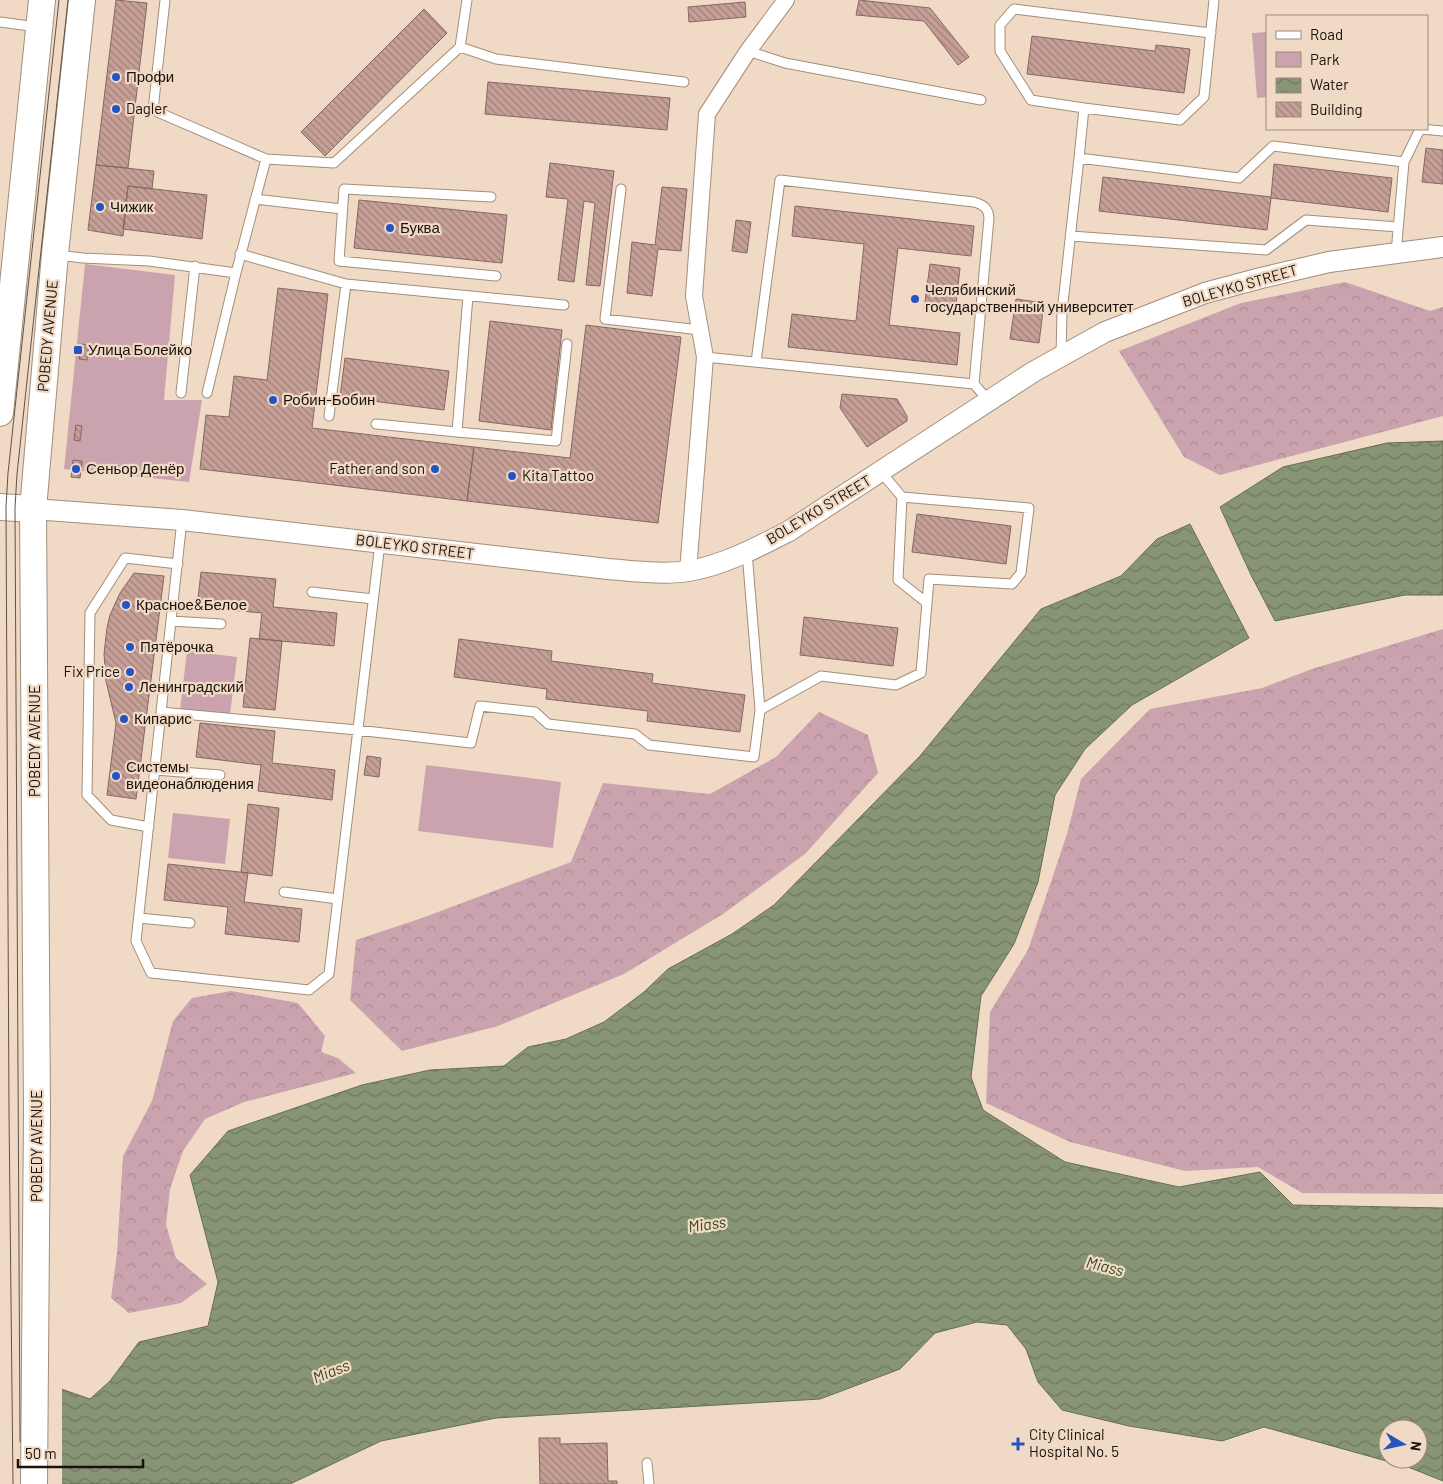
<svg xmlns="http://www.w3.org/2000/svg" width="1443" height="1484" viewBox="0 0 1443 1484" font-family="Barlow,sans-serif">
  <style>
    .forest { fill: url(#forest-crowns) }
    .green { fill: #caa3ae }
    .water { fill: url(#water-waves); stroke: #666e55; fill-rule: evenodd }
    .pier { fill: #f0dac6 }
    .building { fill: url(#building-back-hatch); stroke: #846863 }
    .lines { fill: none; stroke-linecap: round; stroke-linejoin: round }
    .service-casing { stroke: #a38e7b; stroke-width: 11 }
    .minor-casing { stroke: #a38e7b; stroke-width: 18 }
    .tertiary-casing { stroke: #a38e7b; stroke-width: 22 }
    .primary-casing { stroke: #a38e7b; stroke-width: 28 }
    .service { stroke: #fff; stroke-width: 9 }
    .minor { stroke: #fff; stroke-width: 16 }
    .tertiary { stroke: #fff; stroke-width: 20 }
    .primary { stroke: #fff; stroke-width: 26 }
    .tram { stroke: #5f5247; stroke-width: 1 }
    .poi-dot { fill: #2454c2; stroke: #f0dac6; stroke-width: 2 }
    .labels { text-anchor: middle; stroke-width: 4.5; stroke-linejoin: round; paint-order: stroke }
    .poi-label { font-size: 15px; fill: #1a120b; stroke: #f0dac6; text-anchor: start }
    .street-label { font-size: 15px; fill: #1a120b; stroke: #f0dac6 }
    .water-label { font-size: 16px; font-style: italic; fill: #344815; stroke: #f0dac6 }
  </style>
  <defs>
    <pattern id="forest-crowns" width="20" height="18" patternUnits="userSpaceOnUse" patternTransform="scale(1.25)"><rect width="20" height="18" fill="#caa3ae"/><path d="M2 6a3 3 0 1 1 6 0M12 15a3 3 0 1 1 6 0" fill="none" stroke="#ad8b94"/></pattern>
    <pattern id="water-waves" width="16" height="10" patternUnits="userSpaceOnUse" patternTransform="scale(1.25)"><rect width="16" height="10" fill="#879575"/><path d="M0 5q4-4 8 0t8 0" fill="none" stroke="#6e785e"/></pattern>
    <pattern id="building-back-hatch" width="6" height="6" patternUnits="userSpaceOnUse" patternTransform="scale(1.25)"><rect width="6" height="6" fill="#c69f96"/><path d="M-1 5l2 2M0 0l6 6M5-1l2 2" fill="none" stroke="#a08079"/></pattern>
  </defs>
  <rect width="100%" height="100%" fill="#f0dac6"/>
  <path class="forest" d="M1345,282L1430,311L1443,307V416L1220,475L1184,457L1119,351L1241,303Z
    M1443,629V1194L1302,1193L1258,1167L1185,1171L1070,1142L986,1103L990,1012L1028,950L1067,834L1081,779L1150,709L1262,688L1312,669Z
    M819,712L868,735L878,773L805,854L723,914L624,974L498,1026L402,1051L350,1000L356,940L422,918L571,862L603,783L710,794L776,757Z
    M231,991L298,1003L325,1036L321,1052L338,1058L356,1073L244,1102L205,1119L183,1151L170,1189L166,1225L176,1258L207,1284L181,1303L129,1313L111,1298L117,1253L123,1156L152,1101L173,1021L192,998Z"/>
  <path class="green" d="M1267,32V97L1257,98L1252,33Z
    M85,264L175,275L164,400H202L189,482L64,469Z
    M187,651L237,657L230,715L180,710Z
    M426,765L561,782L553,848L418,831Z
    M173,813L230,819L225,864L168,858Z"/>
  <path class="water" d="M1443,441V595H1405L1275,621L1251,575L1220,507L1283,467L1387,443Z
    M1190,524L1249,638L1132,705L1085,749L1055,795L1038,882L1014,944L981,996L971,1077L983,1110L1065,1162L1179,1187L1260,1172L1293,1205L1443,1208V1481L1408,1467L1264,1427L1222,1441L1129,1426L1062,1410L1038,1382L1026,1349L1007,1325L977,1322L935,1333L900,1369L820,1399L496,1418L381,1441L290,1484H0V1356L47,1384L90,1399L110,1381L139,1342L208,1326L218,1282L190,1175L228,1131L362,1085L430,1070L504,1066L528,1047L566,1039L604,1022L644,992L668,969L732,934L774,905L920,756L1041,609L1121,576L1157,539ZM1388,1429H1418V1459H1388Z"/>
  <path class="pier" d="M0,1354L48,1382L62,1387V1484H0Z"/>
  <path class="building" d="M116,0L147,3L128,168L96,165Z
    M859,0L930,8L969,57L958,65L924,21L856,15Z
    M745,2L746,17L689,22L688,7Z
    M424,9L447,33L325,156L301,132Z
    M1032,36L1155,51L1156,45L1190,49L1184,93L1027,74Z
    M488,82L670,98L667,130L485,114Z
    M1426,148L1443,150V184L1422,182Z
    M550,163L614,171L600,286L586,285L595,203L584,201L574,282L558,280L568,199L546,197Z
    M1274,164L1392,178L1388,212L1271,198L1267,230L1099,211L1103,177L1271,197Z
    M96,165L154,171L152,189L128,186L123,236L88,230Z
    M128,186L207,195L202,239L123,229Z
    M662,187L687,189L681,251L658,249L652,296L627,293L632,242L655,245Z
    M359,200L507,215L502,263L354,248Z
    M795,206L974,226L971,256L898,248L889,325L960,333L957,365L788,347L792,314L856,321L864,244L792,236Z
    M736,220L751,222L747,253L732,251Z
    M930,264L960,268L955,312L924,309Z
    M278,288L328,294L312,428L474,447L467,501L200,469L206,415L229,417L234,376L267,380Z
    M1016,299L1044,303L1039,343L1010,339Z
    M490,321L562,330L551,430L479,421Z
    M586,325L681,337L658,523L467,501L474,447L570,458Z
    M81,344L89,345L87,360L79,359Z
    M345,358L449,371L444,410L340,397Z
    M842,394L897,399L907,416V421L867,447L840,408Z
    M76,425L82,426L80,441L74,440Z
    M73,460L82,461L80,478L71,477Z
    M917,514L1011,526L1006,564L912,552Z
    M201,572L276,579L273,607L337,613L334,646L259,639L262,613L197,607Z
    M134,573L164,576L136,799L107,795L116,723L106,681L104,654L107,628L110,615L120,593Z
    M804,617L898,628L893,666L800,655Z
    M250,638L282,641L275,710L243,707Z
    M459,639L552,651L551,661L653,674L652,683L745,695L740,732L647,721L648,711L546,699L547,689L454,677Z
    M200,723L275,731L272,763L335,770L332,800L258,791L261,765L196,757Z
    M367,756L381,758L379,777L364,775Z
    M248,804L279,808L272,876L241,872Z
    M168,864L248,873L244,902L302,909L299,942L225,934L228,907L164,900Z
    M539,1438H560V1444L607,1443L608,1481H617V1484H540Z"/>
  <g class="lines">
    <defs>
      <path id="service" d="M0,22L37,27
        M460,47L496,59L684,82
        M748,51L785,63L981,100
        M1084,108L1031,100L1000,51V25L1014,9L1211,33
        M1079,158L1084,108L1180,120L1204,97L1214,0
        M266,159L334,163L460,47L467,0
        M621,189L605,319L700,330
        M491,197L344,189L339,261L496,276
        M255,199L342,209
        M1071,236L1266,250L1306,220L1398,227
        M1396,253L1404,162L1420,129L1443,131
        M240,254L346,284L564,305
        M57,255L83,258L149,261L236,273L266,159L153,110L165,0
        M468,296L457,432L556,441L567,344
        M1061,355L1062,312L1079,158L1239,178L1273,146L1404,162
        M705,357L974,384
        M756,362L780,180L974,202C984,205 988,208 989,218L974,384L989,401
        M181,393L195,266
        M207,393L236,273
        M329,416L346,284
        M376,424L457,432
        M881,472L902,497L898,580L927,603
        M182,520L136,941L151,973L309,990L329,974L380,543
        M747,552L760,710
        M312,592L373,599
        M171,621L221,624
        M161,712L357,730L471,743L480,706L535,712L548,724L635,734L649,745L754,757L760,710L821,676L896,685L921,673L929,579L1012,584L1021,573L1029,508L902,497
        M155,770L220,775
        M149,827L111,820L87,795L90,613L125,558L178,564
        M284,892L338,899
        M139,918L190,923
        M647,1463L649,1484"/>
      <path id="minor" d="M688,571L705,357L694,296L707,114L748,51L786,0"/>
      <path id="tertiary" d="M33,509L182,520L608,569C634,571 663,575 689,571C724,565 758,547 789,531L1033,372L1105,332L1205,293L1261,278L1329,262L1443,247"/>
      <path id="primary" d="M0,413L42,0
        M0,507L33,509
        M34,1484L37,1113L33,509L55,254L82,0"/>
    </defs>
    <use href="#service" class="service-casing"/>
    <use href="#minor" class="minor-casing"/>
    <use href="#tertiary" class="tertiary-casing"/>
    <use href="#primary" class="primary-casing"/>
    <use href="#service" class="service"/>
    <use href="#minor" class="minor"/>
    <use href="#tertiary" class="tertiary"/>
    <use href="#primary" class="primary"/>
    <path class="tram" d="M20,1442L15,508L17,474L68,0
      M13,1484L9,1113L6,507L8,473L59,0"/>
  </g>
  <g class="poi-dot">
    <circle cx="116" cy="77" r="5"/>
    <circle cx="116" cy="109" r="5"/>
    <circle cx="100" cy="207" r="5"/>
    <circle cx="390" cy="228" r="5"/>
    <circle cx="915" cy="299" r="5"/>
    <rect x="73" y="345" width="10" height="10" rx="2.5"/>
    <circle cx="273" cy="400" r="5"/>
    <circle cx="76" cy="469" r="5"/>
    <circle cx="435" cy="469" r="5"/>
    <circle cx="512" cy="476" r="5"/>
    <circle cx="126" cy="605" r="5"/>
    <circle cx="130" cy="647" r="5"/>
    <circle cx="130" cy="672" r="5"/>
    <circle cx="129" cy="687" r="5"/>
    <circle cx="124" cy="719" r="5"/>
    <circle cx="116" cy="776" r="5"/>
    <path d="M1015.5 1436.5h5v5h5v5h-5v5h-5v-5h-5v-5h5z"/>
  </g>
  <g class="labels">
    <g class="poi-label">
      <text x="126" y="82">Профи</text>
      <text x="126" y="114">Dagler</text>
      <text x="110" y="212">Чижик</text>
      <text x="400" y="233">Буква</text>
      <text x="925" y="295">Челябинский<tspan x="925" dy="17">государственный университет</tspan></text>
      <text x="88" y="355">Улица Болейко</text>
      <text x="283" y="405">Робин-Бобин</text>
      <text x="86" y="474">Сеньор Денёр</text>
      <text x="425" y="474" text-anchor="end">Father and son</text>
      <text x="522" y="481">Kita Tattoo</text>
      <text x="136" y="610">Красное&amp;Белое</text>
      <text x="140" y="652">Пятёрочка</text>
      <text x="120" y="677" text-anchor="end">Fix Price</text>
      <text x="139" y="692">Ленинградский</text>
      <text x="134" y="724">Кипарис</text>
      <text x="126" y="772">Системы<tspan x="126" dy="17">видеонаблюдения</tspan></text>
      <text x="1029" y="1440">City Clinical<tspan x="1029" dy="17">Hospital No. 5</tspan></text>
    </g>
    <g class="street-label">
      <text transform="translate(1240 286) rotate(-16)" y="5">BOLEYKO STREET</text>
      <text transform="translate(48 336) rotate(-85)" y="5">POBEDY AVENUE</text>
      <text transform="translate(819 510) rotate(-31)" y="5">BOLEYKO STREET</text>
      <text transform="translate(415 547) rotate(7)" y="5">BOLEYKO STREET</text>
      <text transform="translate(35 741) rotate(-90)" y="5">POBEDY AVENUE</text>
      <text transform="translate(37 1146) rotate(-90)" y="5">POBEDY AVENUE</text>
    </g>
    <g class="water-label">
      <text transform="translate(707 1224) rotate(-8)" y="6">Miass</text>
      <text transform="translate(1105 1266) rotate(14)" y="6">Miass</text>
      <text transform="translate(331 1371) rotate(-22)" y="6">Miass</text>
    </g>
  </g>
  <rect x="1266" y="15" width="162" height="115" fill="#f0dac6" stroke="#9a8a7b"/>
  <rect x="1276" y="31" width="25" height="8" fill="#ffffff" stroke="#9a8a7b"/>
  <text x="1310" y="40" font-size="15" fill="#1a120b">Road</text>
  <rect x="1276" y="52" width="25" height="15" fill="#caa3ae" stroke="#9a8a7b"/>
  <text x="1310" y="65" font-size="15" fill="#1a120b">Park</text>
  <rect x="1276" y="78" width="25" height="15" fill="url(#water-waves)" stroke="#9a8a7b"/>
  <text x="1310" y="90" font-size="15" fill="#1a120b">Water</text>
  <rect x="1276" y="102" width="25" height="15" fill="url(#building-back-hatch)" stroke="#9a8a7b"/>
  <text x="1310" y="115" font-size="15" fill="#1a120b">Building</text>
  <g transform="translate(1403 1444) rotate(99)"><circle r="24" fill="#f0dac6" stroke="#9a8a7b"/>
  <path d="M0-4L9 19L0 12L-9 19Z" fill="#2454c2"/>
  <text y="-8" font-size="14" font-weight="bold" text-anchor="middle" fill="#1a120b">N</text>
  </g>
  <path d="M18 1459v8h125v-8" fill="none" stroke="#1a120b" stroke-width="2.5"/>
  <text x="25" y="1459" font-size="15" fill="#1a120b" stroke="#f0dac6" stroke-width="4" paint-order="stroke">50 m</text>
</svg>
